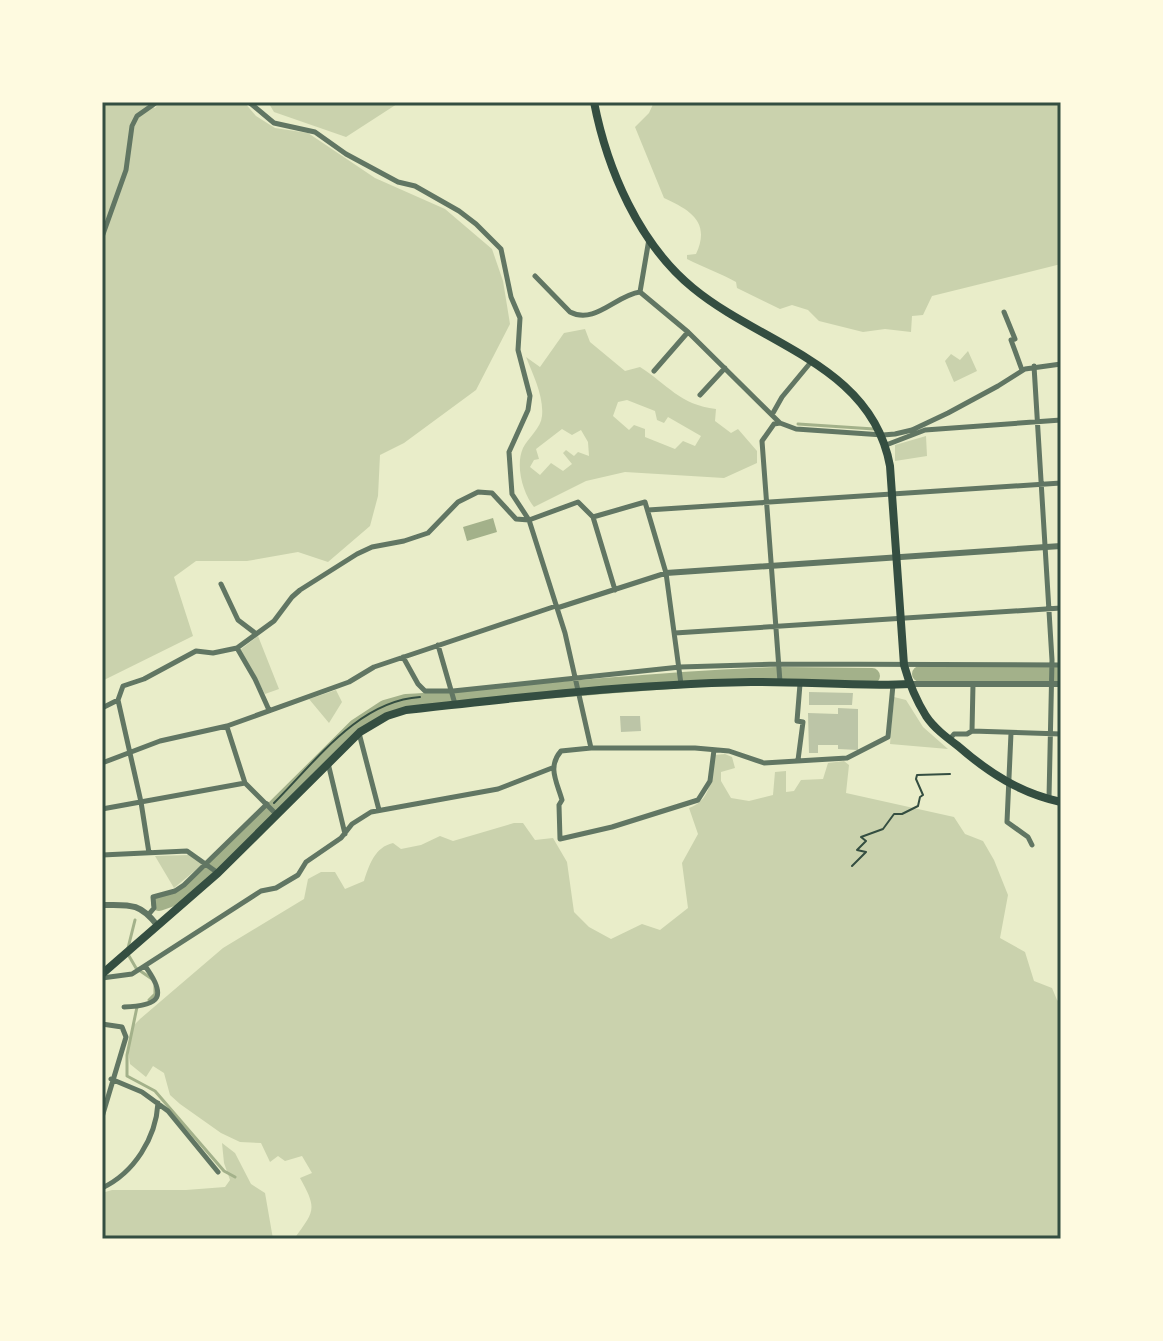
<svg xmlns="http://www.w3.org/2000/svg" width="1163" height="1341" viewBox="0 0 1163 1341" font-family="Lato,sans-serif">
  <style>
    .green { fill: #cad2ad; fill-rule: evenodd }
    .water { fill: #a3b18a }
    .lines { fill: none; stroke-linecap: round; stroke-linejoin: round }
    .stream { stroke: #a3b18a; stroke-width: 3 }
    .river { stroke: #a3b18a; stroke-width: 16 }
    .building { fill: #bcc5a7 }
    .path { stroke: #344e41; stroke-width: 2 }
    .minor { stroke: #617663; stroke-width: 5 }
    .tertiary { stroke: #617663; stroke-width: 6 }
    .primary { stroke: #344e41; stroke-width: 8 }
    .trunk { stroke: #344e41; stroke-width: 8 }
    .neatline { fill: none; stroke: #344e41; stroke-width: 3 }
  </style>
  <rect width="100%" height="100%" fill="#e9edc9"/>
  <path class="green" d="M102,102H143L155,108L160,102H244L256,116L275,128L308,133L375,178L445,209L492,249L503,281L510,324L476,390L404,443L380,455L378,496L370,526L328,562L298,552L247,561H196L174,577L193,636L102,681Z
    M268,102H411L397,104L346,137L274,112Z
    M654,102H1061V264L932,296L923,315L912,316L911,332L885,329L863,332L819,321L808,310L792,305L780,309L737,288L736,282C720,273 703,267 687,259V255L696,254C711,222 690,210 664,198L635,127L649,113Z
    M585,329L590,342L625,371L640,367C667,384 680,405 716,409L715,421L731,433L738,429L757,451V463L724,478L625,472L586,481L534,507C523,493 515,466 523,448C528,438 541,428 542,416C544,396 533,375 526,357L540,367L564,333ZM627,400L655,411L657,420L664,423L668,417L701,436L695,446L683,441L675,449L645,437V429L634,425L629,430L613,416L618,402ZM562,429L572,435L581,430L588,442L589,456L578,452L574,456L566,450L563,453L572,464L563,471L551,463L540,475L530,467L534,460L539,459L536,449Z
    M968,351L977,371L954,382L945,361L951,354L960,360Z
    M926,436L927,456L895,461V445Z
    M258,636L279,689L265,694L240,650Z
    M336,690L342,702L329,723L309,699Z
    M894,697L906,700L923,727L948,749L890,744Z
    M725,754L732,757L735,768L721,772V781L731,798L749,801L773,795L775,772L786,771V792L794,791L801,780L823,779L828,763L844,761L849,765L846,793L954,817L965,834L983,841L994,860L1008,895L1000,938L1025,952L1034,981L1052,988L1057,1000L1061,1003V1239H294C314,1211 318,1210 300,1178L312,1173L302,1156L285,1161L278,1156L270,1162L261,1143L240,1142L221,1133L180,1104L170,1095L164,1073L153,1066L146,1077L130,1064L128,1051L134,1025L140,1019L223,948L304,899L308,879L321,872H335L345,889L364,881C369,865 375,847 393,843L401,849L421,845L440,836L453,841L514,823H523L535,840L553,838L567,862L574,912L589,927L611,939L642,924L660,930L688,908L682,863L698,834L689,808C712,800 711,777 715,755Z
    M189,855L203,864L174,888L155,856Z
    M222,1143L235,1153L251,1184L265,1193L273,1239H102V1193L112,1190H186L225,1187L230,1180L224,1163Z"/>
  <path class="water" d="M493,518L497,532L467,541L463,527Z"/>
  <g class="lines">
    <path class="stream" d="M798,424L874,429
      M128,948L135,920
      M129,956L136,968L152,979
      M149,1000L155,994V986
      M137,1007L127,1055V1076L155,1091L224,1171L235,1177"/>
    <path class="river" d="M920,674L1061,675
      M783,675L872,676
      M159,903L182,895L209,873L356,727L385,708L406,702C530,694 652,679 776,675"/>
  </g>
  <path class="building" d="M809,692L853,693L852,705H809Z
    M838,708L858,709V750L838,749V745H818V753H809L808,713L838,714Z
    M620,716H640L641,731L621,732Z"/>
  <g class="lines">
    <path class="path" d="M274,803C315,762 358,701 420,697
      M852,866L866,852L857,850L866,841L861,837L883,829L894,814H902L918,806L920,797L923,795L916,779L917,775L950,774"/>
    <path class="minor" d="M249,102L274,123L315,132L346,154L398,182L415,186L459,211L476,224L501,249L511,297L520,318L518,350L530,396L528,410L509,452L512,494L529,520L565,633L591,748
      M102,237L126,170L132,126L137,116L157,102
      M535,276L570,312C595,325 616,295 640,292L649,239
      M640,292L688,332L780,423L796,429L883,435L895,434L912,430L948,413L998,386L1025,369L1061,364
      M1004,312L1015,339L1011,340L1022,370
      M1034,366L1052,660L1049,798
      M654,371L688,332
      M700,395L725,368
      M773,413L782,397L811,362
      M886,445L925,430L1061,420
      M648,510L1061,483
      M593,517L645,502L666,573L681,684
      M221,584L238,620L255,633
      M557,608L666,573
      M675,633L1061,608
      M438,645L455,704
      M237,648L255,679L269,710
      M403,657L418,684L425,691H453L680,667L778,664L1061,665
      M780,682L762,441L774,424L780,423
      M973,684L972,731L1061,734
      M102,708L118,700
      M227,727L245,783
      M359,733L379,810
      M1011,733L1007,822L1028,837L1032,845
      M949,740L954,734H967L972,731
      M714,750L710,781L698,800L612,827L560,839L559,805L562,800C557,782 547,767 561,751L591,748H695L729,751L764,763L847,758L888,737L893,685
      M798,760L803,722L797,721L800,684
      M102,763L160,741L227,726L349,682L374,667L556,606
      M328,763L345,834
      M102,809L245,783L276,814
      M149,853L141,802L118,700L123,686L144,679L196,651L213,653L237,648L274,621L292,597L300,590L357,554L372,547L404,541L428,533L458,502L478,492L492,493L516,519L529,520L578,502L593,517L615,590
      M102,855L187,851L218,873
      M149,914L154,908L153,897L175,891L184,885L267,804
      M102,978L132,974L261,891L276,888L298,875L306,862L341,838L352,824L371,812L498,789L552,768
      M124,1007C161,1006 167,996 145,966
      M102,1024L122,1027L126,1037L102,1117
      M111,1079L142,1092L168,1111L218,1172
      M102,1188C134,1173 156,1138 158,1103"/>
    <path class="tertiary" d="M666,573L1061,546
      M910,684H1061
      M102,905C129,905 139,902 157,925"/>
    <path class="primary" d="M102,974L218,873L360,732L387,716L406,710C521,697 636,684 751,682C804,681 857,687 910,684"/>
    <path class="trunk" d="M594,102C607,169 639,244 693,288C762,345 872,365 890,466L904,665C909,683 916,700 926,716C934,728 946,737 958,746C989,773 1020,793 1061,802"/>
  </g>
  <rect width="1163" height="1341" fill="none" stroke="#fefae0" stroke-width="208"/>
  <rect x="104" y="104" width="955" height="1133" class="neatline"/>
</svg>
